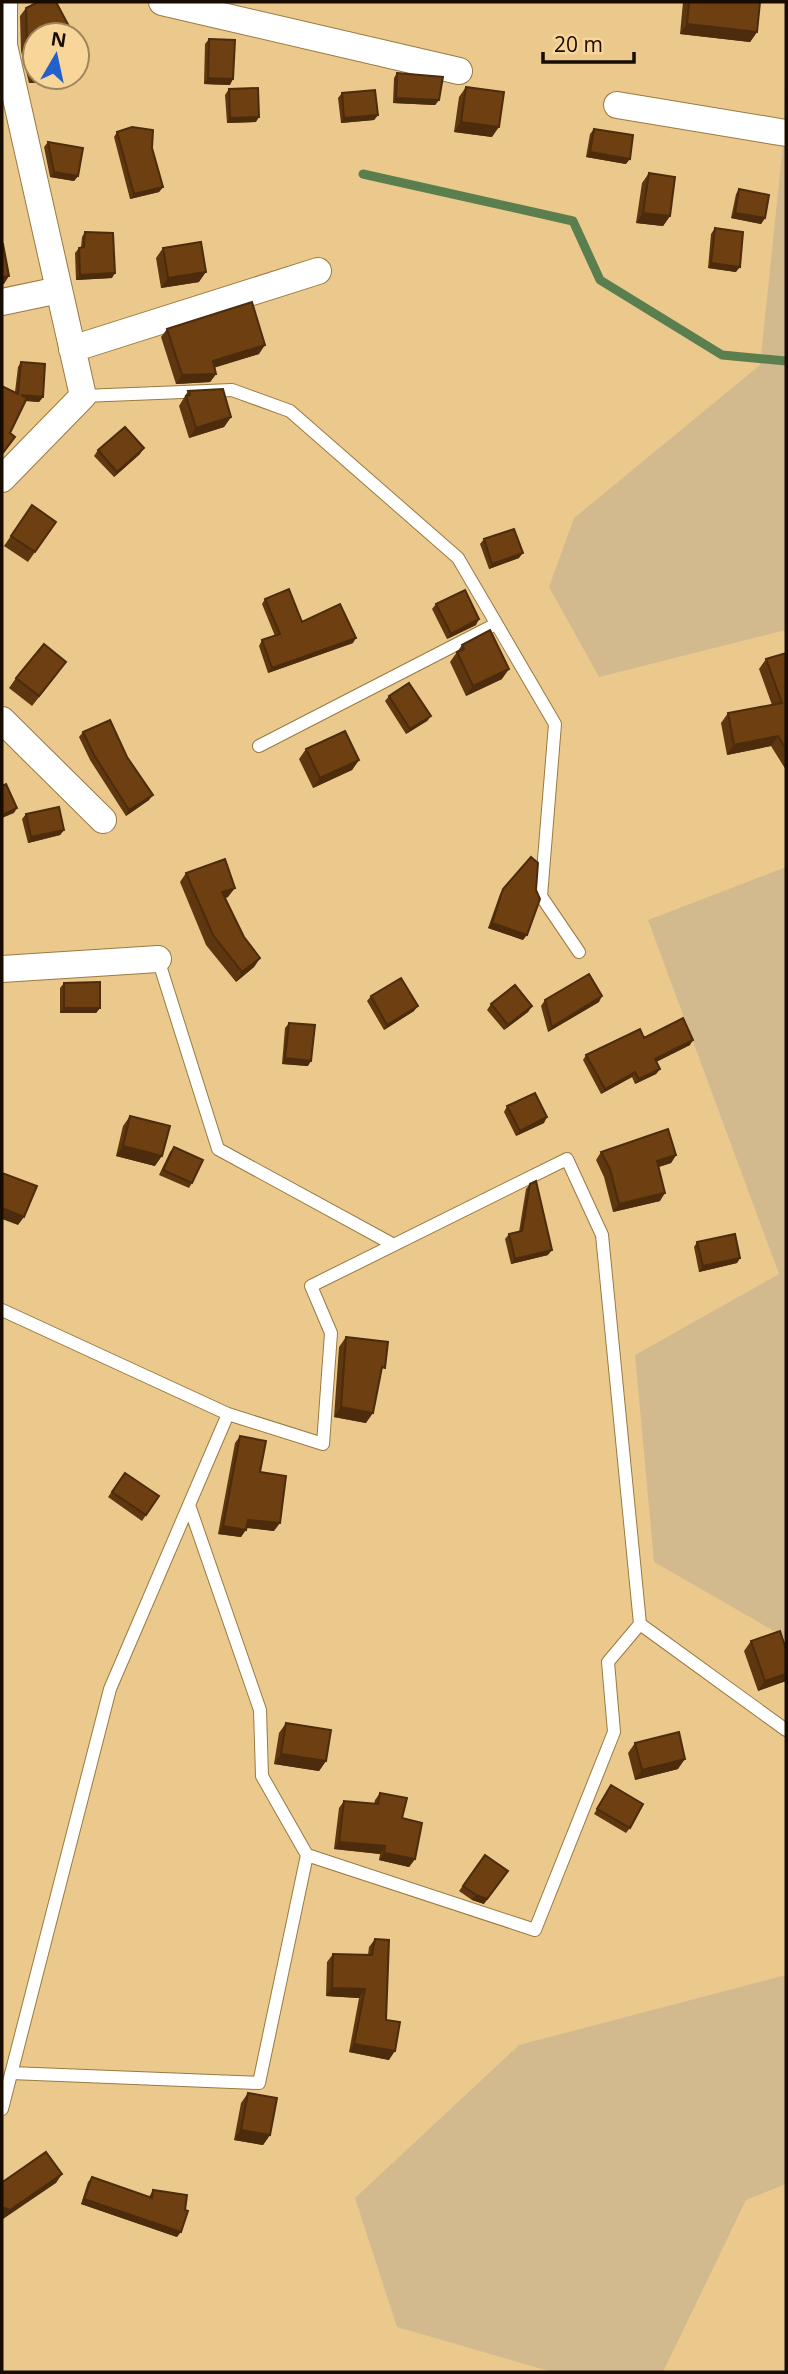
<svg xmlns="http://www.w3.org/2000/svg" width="788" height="2374" viewBox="0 0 788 2374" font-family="'Open Sans',sans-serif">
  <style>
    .green { fill: #d3ba8e }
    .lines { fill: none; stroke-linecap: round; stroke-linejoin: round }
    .stream { stroke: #5b7e4e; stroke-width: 9 }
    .service-casing { stroke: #9a7a40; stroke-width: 14 }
    .minor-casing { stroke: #9a7a40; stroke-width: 28 }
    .service { stroke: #fff; stroke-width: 12 }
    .minor { stroke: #fff; stroke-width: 26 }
    .wall { fill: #5e360f }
    .shaded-wall { fill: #4c2c0c }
    .building { fill: #6d3f11; stroke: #4c2c0c; stroke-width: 2 }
  </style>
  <rect width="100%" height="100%" fill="#ebc98d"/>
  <path class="green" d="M786,4V630L599,677L549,587L574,518L760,365L784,135Z
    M786,867V1638L654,1562L635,1355L779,1274L648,920Z
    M786,1975V2184L746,2200L663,2372H552L397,2327L355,2198L519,2045Z"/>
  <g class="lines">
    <path class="stream" d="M363,174L573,221L600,280L722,355L786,361"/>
    <defs>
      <path id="service" d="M83,396L232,390L290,411L458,558L555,724L541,896L579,952
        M259,746L496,624
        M158,959L218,1149L394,1245
        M2,1310L228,1414L323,1444L331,1333L311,1286L567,1159L602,1235L640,1624L786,1730
        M189,1505L260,1710L262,1776L307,1855L535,1930L614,1732L608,1662L640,1624
        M11,2073L259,2083L307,1855
        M2,2109L110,1689L228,1414"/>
      <path id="minor" d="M162,2L459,71
        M617,105L786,133
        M2,302L59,290
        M72,349L318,271
        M2,479L83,396L4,45V2
        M2,720L103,820
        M2,969L158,959"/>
    </defs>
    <use href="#service" class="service-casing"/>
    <use href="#minor" class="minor-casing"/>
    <use href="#service" class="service"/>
    <use href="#minor" class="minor"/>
  </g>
  <path class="wall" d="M683,2H760L757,32L750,42L680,34Z
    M26,8L70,28L66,35H35L51,82L29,83L21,51L20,16Z
    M209,39L230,85L204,84L205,44Z
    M397,73L439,100L435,105L393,103L394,78Z
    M466,87L492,137L454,132L459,97Z
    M229,89L256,122L227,123L225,95Z
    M342,93L378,115L374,120L341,123L338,98Z
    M594,129L626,164L586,157L590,134Z
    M117,132L152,148L163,187L159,192L130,199L114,137Z
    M48,142L78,176L74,181L50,177L44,147Z
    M649,173L670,216L663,226L636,223L642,183Z
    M739,189L765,218L761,224L731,218L736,194Z
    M715,228L736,272L708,268L711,234Z
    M85,232L112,278L76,280L75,253L79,248L81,247L82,237Z
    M163,248L199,282L161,288L156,258Z
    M167,329L259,354L214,367L216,374L210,382L176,384L161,337Z
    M21,362L43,397L39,402L25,401L10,433L18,367Z
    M188,391L231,417L224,427L189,438L179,406Z
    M98,450L140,454L114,477L94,456Z
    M32,505L56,522L28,562L4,546Z
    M484,539L519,558L489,569L480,544Z
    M265,599L302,622L353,643L268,673L259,646L262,640L275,636L262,604Z
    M436,604L476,625L447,639L432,609Z
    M462,645L502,679L466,696L450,662Z
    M786,653V770L771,746L727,755L721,723L728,713L772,705L759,669L766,659Z
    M59,672L32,706L9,688L16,678Z
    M389,696L431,716L427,721L406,734L385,701Z
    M83,732L149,800L126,816L90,760L79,737Z
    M306,749L359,760L352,770L313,788L299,759Z
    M26,814L64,830L60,835L28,843L22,819Z
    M186,873L228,897L225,898L244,937L260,958L254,967L236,982L206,945L180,882Z
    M503,889L523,940L488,928L500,894Z
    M64,983L100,1008L96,1013H60V988Z
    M371,996L414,1011L384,1030L367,1001Z
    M545,1000L599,1002L548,1032L541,1006Z
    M491,1004L532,1006L528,1012L504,1030L487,1010Z
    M289,1023L308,1066L282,1064L285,1028Z
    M644,1038L690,1045L656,1062L660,1069L656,1074L635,1084L632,1077L601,1094L583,1060L586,1055Z
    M507,1106L544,1123L516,1136L504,1112Z
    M130,1116L155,1166L116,1156L123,1126Z
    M174,1147L192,1183L189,1188L159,1175L170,1152Z
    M601,1152L676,1155L671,1163L659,1167L660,1201L613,1212L604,1177L596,1160Z
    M530,1184L548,1255L511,1264L505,1239L509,1234L519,1232L526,1189Z
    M697,1242L740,1258L737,1263L699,1272L694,1247Z
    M346,1337L380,1373L366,1423L334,1417L339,1347Z
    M240,1436L260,1472L274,1531L246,1528L241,1537L218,1534L235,1443Z
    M125,1473L159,1496L142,1521L108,1497Z
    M751,1641L786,1649V1681L758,1691L744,1651Z
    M286,1723L326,1761L319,1771L274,1764L279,1733Z
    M635,1743L678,1769L635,1780L628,1753Z
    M611,1785L630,1828L626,1833L594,1814Z
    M380,1793L402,1818L415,1859L409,1867L379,1860L380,1854L334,1849L339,1808L344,1801L374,1804L375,1800Z
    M485,1855L484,1904L472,1900L459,1891Z
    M375,1939L386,2020L389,2060L349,2052L359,1998L326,1996L327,1962L333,1954L368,1955L369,1947Z
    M248,2093L270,2135L263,2145L234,2140L241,2103Z
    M92,2177L149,2197L153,2190L177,2237L81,2204L88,2182Z"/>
  <path class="shaded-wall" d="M687,24L757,32L750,42L680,34Z
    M70,28L66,35H58Z
    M35,75V77H54L51,82L29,83Z
    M208,78L233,79L230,85L204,84Z
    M396,98L439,100L435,105L393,103Z
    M378,115L374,120L341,123L344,118Z
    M259,117L256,122L227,123L230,118Z
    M461,122L499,127L492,137L454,132Z
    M590,152L630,159L626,164L586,157Z
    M54,172L78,176L74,181L50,177Z
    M163,187L159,192L130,199L134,194Z
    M643,213L670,216L663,226L636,223Z
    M735,213L765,218L761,224L731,218Z
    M711,263L740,267L736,272L708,268Z
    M206,272L199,282L161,288L168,278Z
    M115,273L112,278L76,280L80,275Z
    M9,276L4,284H2V277Z
    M265,345L259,354L207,370L213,361Z
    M216,374L210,382L176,384L182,375Z
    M21,395L43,397L39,402L17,400Z
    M231,417L224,427L189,438L196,428Z
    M144,448L140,454L114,477L117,472Z
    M523,553L519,558L489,569L492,564Z
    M479,619L476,625L447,639L451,634Z
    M356,638L353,643L268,673L272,668Z
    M509,669L502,679L466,696L473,686Z
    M431,716L427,721L406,734L410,729Z
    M778,736L771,746L727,755L734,745Z
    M359,760L352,770L313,788L320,778Z
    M153,795L149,800L126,816L129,810Z
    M17,808L14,813L2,818V815Z
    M64,830L60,835L28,843L31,837Z
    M235,888L228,897L216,901L222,892Z
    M492,923L527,935L523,940L488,928Z
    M260,958L254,967L236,982L242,972Z
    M602,996L599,1002L548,1032L552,1027Z
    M418,1006L414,1011L384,1030L387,1025Z
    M532,1006L528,1012L504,1030L508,1025Z
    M64,1008H100L96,1013H60Z
    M693,1040L690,1045L652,1064L655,1059Z
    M285,1058L311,1061L308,1066L282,1064Z
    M660,1069L656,1074L635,1084L639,1079Z
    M635,1072L632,1077L601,1094L605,1089Z
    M547,1117L544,1123L516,1136L520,1131Z
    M123,1146L162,1156L155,1166L116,1156Z
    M676,1155L671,1163L652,1169L657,1161Z
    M665,1193L660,1201L613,1212L619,1204Z
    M2,1208L24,1217L18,1225L2,1219Z
    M552,1250L548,1255L511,1264L515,1259Z
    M740,1258L737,1263L699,1272L703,1266Z
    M341,1407L373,1413L366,1423L334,1417Z
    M248,1520L280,1523L274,1531L243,1527Z
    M223,1526L246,1530L241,1537L218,1534Z
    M786,1674V1681L758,1691L765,1681Z
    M281,1754L326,1761L319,1771L274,1764Z
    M685,1759L678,1769L635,1780L642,1770Z
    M339,1842L385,1846L380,1854L334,1849Z
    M384,1853L415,1859L409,1867L379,1860Z
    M508,1871L484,1904L472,1900L476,1895Z
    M332,1988L365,1989L359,1998L326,1996Z
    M354,2044L395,2051L389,2060L349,2052Z
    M241,2130L270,2135L263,2145L234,2140Z
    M62,2174L56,2183L3,2219H2V2207Z
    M84,2199L181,2232L177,2237L81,2204Z"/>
  <path class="building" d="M38,2H56L70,28L58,35H35V75L27,42L26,8Z
    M689,2H760L757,32L687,24Z
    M209,39L235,40L233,79L208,78Z
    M397,73L443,77L439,100L396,98Z
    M466,87L504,92L499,127L461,122Z
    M258,88L259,117L230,118L229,89Z
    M375,90L378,115L344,118L342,93Z
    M132,127L153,130L152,148L163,187L134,194L117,132Z
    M594,129L633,135L630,159L590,152Z
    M48,142L83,148L78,176L54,172Z
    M649,173L675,177L670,216L643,213Z
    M739,189L769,195L765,218L735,213Z
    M715,228L743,232L740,267L711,263Z
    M85,232L113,233L115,273L80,275L79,248L84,247Z
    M201,242L206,272L168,278L163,248Z
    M2,244H3L9,276L2,277Z
    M252,302L265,345L213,361L216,374L182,375L167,329Z
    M21,362L45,364L43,397L21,395L27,398L10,433L15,437L2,454V386L18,394Z
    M223,389L231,417L196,428L186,396L190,395L188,391Z
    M125,427L144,448L117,472L98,450Z
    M32,505L56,522L35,552L11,536Z
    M514,529L523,553L492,564L484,539Z
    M289,589L302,622L340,604L356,638L272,668L262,640L280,634L265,599Z
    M465,590L479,619L451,634L436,604Z
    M490,630L509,669L473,686L457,652L464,649L462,645Z
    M44,644L66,662L39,696L16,678Z
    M786,653V749L778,736L734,745L728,713L782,703L766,659Z
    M409,683L431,716L410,729L389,696Z
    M110,720L127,757L153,795L129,810L94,755L83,732Z
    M345,731L359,760L320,778L306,749Z
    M6,784L17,808L2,815V786Z
    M59,807L64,830L31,837L26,814Z
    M531,857L538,863L536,890L540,899L527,935L492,923L503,889Z
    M225,859L235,888L222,892L244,937L260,958L242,972L213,935L186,873Z
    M589,974L602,996L552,1027L545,1000Z
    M401,978L418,1006L387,1025L371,996Z
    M100,982V1008H64V983Z
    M515,985L532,1006L508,1025L491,1004Z
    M683,1018L693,1040L655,1059L660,1069L639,1079L635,1072L605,1089L586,1055L640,1029L644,1038Z
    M289,1023L315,1025L311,1061L285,1058Z
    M535,1093L547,1117L520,1131L507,1106Z
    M130,1116L170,1126L162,1156L123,1146Z
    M668,1129L676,1155L657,1161L665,1193L619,1204L610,1169L601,1152Z
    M174,1147L203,1160L192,1183L163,1170Z
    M2,1173L37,1186L24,1217L2,1208Z
    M536,1181L552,1250L515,1259L509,1234L522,1231L530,1184Z
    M735,1234L740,1258L703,1266L697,1242Z
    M346,1337L388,1342L385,1368L382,1367L373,1413L341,1407Z
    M240,1436L266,1441L260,1472L286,1476L280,1523L248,1520L246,1530L223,1526Z
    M125,1473L159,1496L146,1515L112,1492Z
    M780,1631L786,1649V1674L765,1681L751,1641Z
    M286,1723L331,1730L326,1761L281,1754Z
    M679,1732L685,1759L642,1770L635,1743Z
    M611,1785L643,1804L630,1828L597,1809Z
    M380,1793L407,1798L402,1818L422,1823L415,1859L384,1853L385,1846L339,1842L344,1801L378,1804Z
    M485,1855L508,1871L487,1899L476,1895L463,1886Z
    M375,1939L389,1940L386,2020L400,2022L395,2051L354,2044L365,1989L332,1988L333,1954L372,1955Z
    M248,2093L277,2098L270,2135L241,2130Z
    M46,2152L62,2174L10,2210L2,2207V2181H4Z
    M92,2177L152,2198L153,2190L187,2195L185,2210L188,2211L181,2232L84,2199Z"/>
  <rect width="788" height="2374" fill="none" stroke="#180c00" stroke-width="7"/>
  <g transform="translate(56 56) rotate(9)"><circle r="33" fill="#f8d69a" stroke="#9e855c" stroke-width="2"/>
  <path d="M0-5L12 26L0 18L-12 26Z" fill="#2360cd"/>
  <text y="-10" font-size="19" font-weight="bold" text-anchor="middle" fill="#180c00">N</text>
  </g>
  <path d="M543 52v10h91v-10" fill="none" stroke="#180c00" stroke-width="3.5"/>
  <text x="554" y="52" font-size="21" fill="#180c00" stroke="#f8d69a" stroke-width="5" paint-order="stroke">20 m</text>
</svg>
